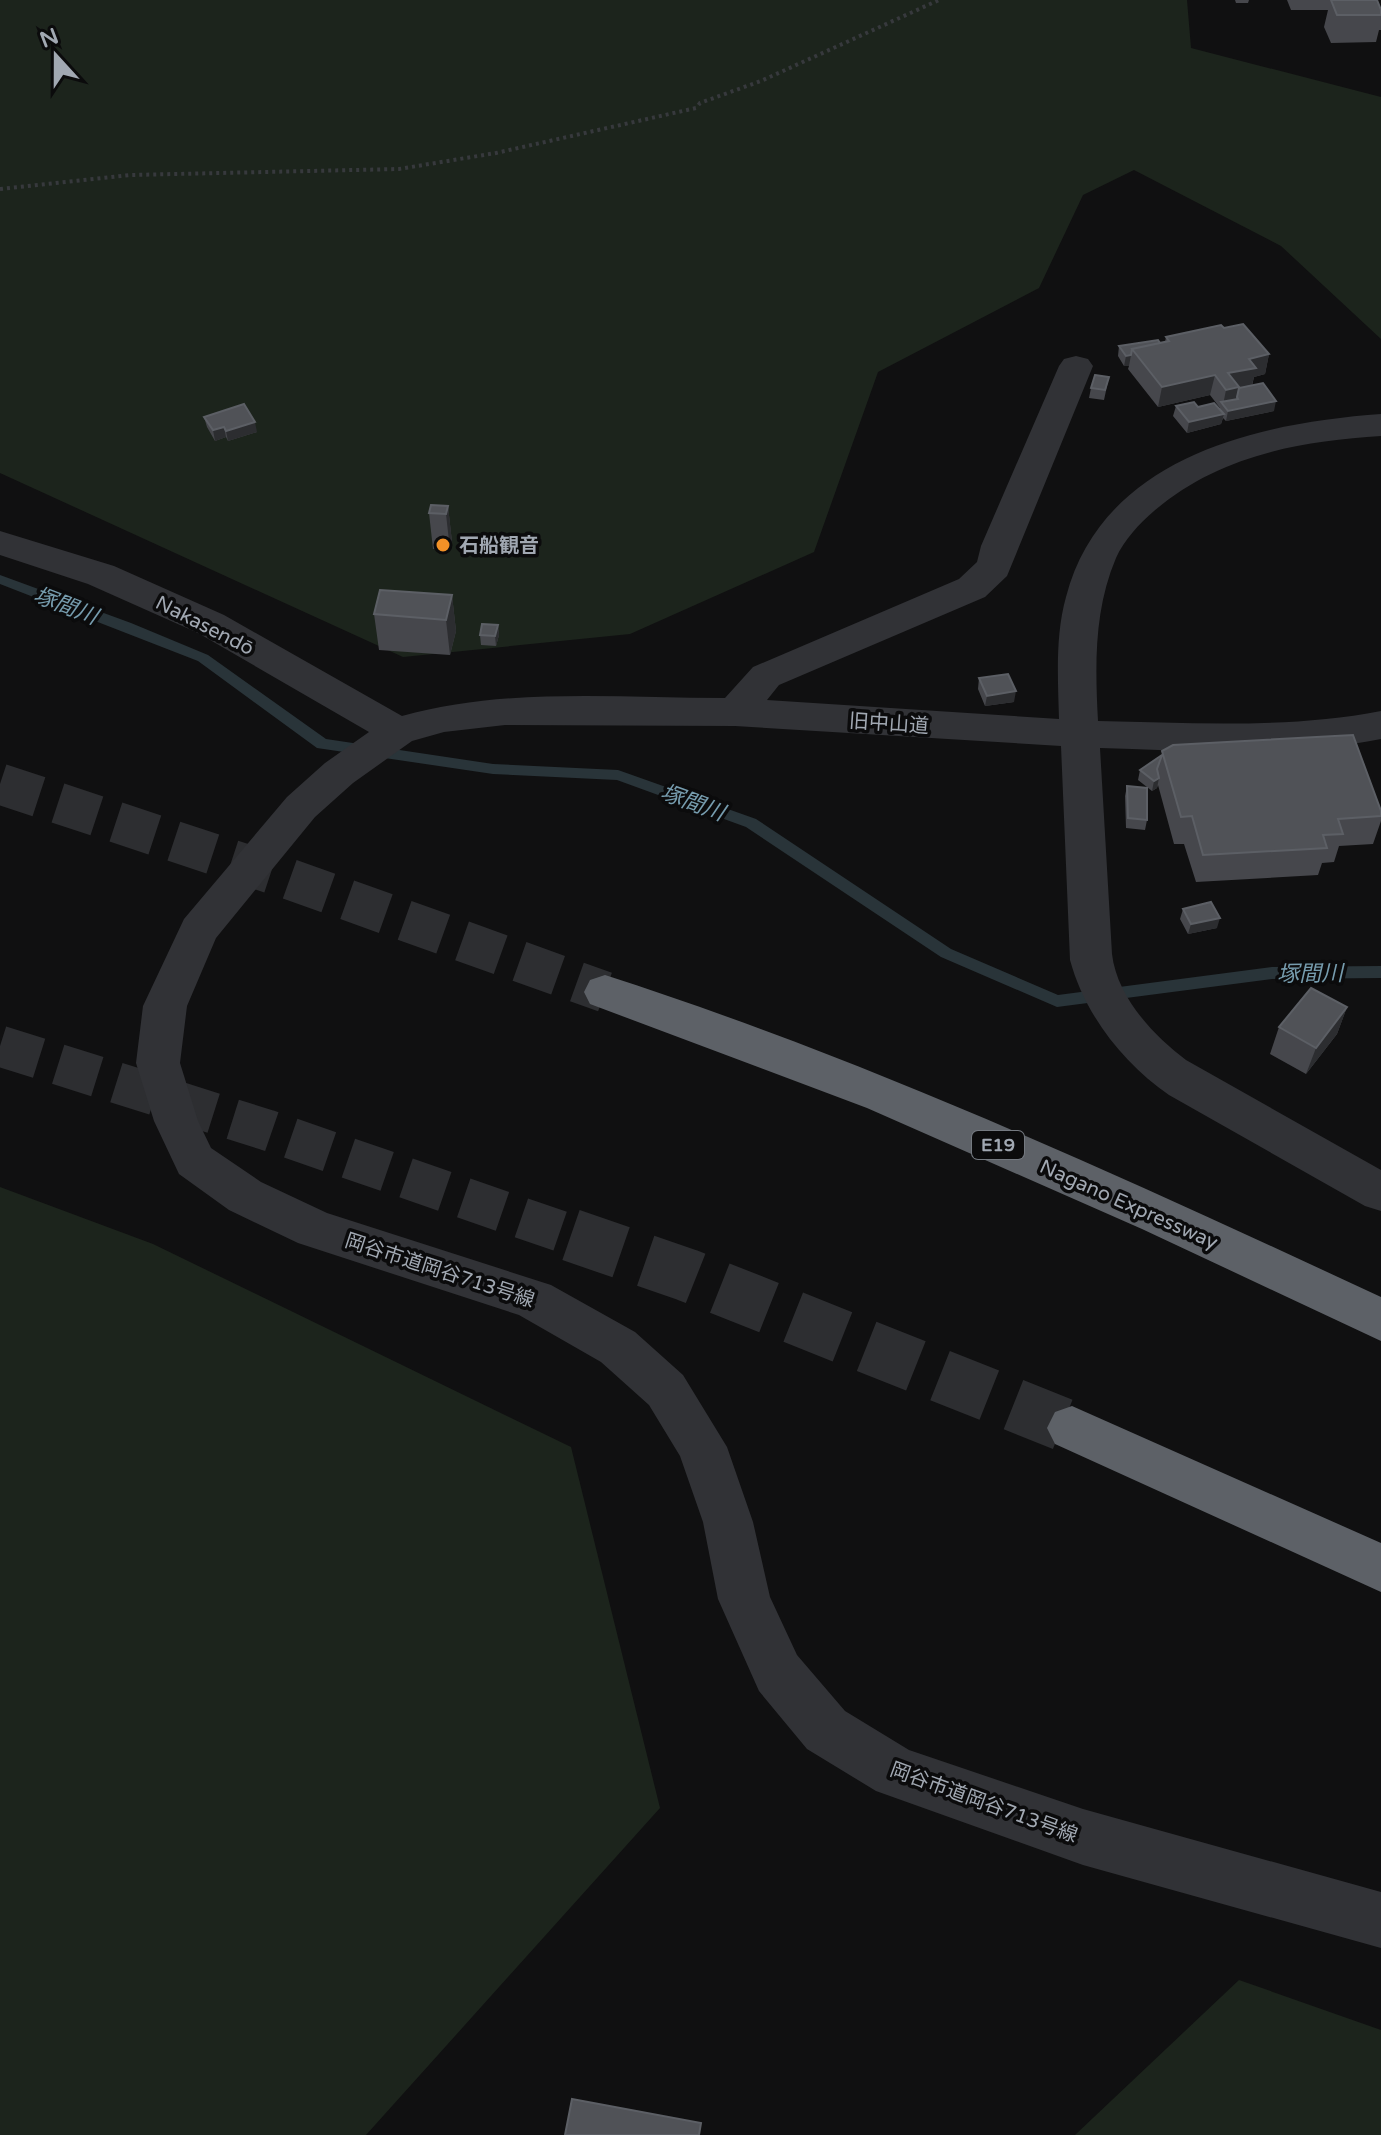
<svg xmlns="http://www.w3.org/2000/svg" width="1381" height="2135" viewBox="0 0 1381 2135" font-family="'Varela Round','Noto Sans JP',sans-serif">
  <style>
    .green { fill: #1c241c }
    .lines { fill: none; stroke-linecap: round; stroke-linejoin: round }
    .stream { fill: #293439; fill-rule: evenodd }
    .highway-tunnel-far1 { stroke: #2d2e31; stroke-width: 41; stroke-dasharray: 41 20; stroke-linecap: butt }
    .highway-tunnel { stroke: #2d2e31; stroke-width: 53; stroke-dasharray: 53 26; stroke-linecap: butt }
    .path { stroke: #37393d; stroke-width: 4; stroke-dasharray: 3 4; stroke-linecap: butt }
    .minor { fill: #313236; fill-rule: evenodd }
    .highway { fill: #5d6167; fill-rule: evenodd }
    .wall { fill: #46474c }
    .shaded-wall { fill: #2c2d30 }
    .building { fill: #505257; stroke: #5c5f65; stroke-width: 2 }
    .poi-dot { fill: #f29127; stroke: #0b0b0c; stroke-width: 3 }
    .labels { text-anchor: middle; stroke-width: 7; stroke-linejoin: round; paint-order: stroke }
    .shield { fill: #0b0b0c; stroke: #747980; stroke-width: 2 }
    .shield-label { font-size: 18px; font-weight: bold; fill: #a1a8b2 }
    .poi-label { font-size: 20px; font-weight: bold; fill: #a1a8b2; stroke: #0b0b0c; text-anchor: start }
    .street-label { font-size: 20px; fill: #a1a8b2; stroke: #0b0b0c }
    .water-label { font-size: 22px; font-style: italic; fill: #769cae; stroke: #0b0b0c }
  </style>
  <rect width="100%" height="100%" fill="#101011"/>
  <path class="green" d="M0,0H1187L1191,48L1381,97V339L1281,246L1134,170L1083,195L1039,288L878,372L814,552L630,634L403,657L0,473Z
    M0,1187L153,1244L571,1447L660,1808L366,2135H0Z
    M1239,1980L1381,2030V2135H1075Z"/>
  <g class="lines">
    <path class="stream" d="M0,575L131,623L208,655L326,739L493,764L618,770L756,819L951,949L1058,995L1272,967L1381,966V978L1272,979L1057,1007L941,957L746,827L617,780L493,774L317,748L198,661L0,584Z"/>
    <path class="highway-tunnel-far1" d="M0,784L289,879L605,992
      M0,1046L267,1130L577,1237"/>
    <path class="highway-tunnel" d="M571,1235L687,1275L1072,1428"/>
    <path class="path" d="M0,189L131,175L399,169L496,153L696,108L700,103L761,81L939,0"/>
    <path class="minor" d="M1076,356L1088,359L1093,366L1007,576L985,597L779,685L767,700L1059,719C1058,679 1055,636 1066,597C1102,458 1256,423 1381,414V436C1299,441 1218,456 1154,511C1139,524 1124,540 1116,558C1094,610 1095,665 1098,721C1192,723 1289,729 1381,711V739C1290,757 1193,751 1100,748L1112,954C1117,997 1153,1035 1186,1060L1381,1170V1211L1365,1206L1169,1095C1123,1063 1085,1015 1070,960L1061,746L735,726L505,725L444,732L412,741L353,783L315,817L216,938L187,1006L180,1063L198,1121L211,1148L261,1182L327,1213L551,1285L635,1332L683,1375L727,1447L753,1522L770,1597L797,1655L845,1711L909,1750L1083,1809L1381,1892V1948L1083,1865L876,1791L807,1749L759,1691L718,1599L703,1522L680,1456L649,1405L601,1362L519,1315L298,1243L229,1210L179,1174L154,1121L136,1063L143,1006L184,919L287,797L325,763L369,732L198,633L88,584L0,555V531L114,566L224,615L402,716C506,687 618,698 725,698L753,667L959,579L977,562L981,546L1059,366L1064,359Z"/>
    <path class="highway" d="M605,975C872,1061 1127,1179 1381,1297V1341L1142,1229L867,1108L590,1004L584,992L590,980Z
      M1072,1406L1381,1543V1592L1055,1444L1047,1428L1055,1412Z"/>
  </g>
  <path class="wall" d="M1235,0H1249L1248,3H1236Z
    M1287,0H1377L1381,10V30H1379L1376,42L1331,43L1324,27L1328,10H1291Z
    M1224,328L1269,354L1265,374L1254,377L1252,386L1274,411L1226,421L1223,418L1221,424L1187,433L1173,416L1176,406L1220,409V408L1210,395L1158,407L1128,369L1129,366H1124L1118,356L1119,346L1160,343L1165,342L1166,337Z
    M1109,377L1104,400L1089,398L1091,388Z
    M204,417L257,432L228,441L226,437L215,441L207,427Z
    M448,506L452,542L450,550L433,549L429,513Z
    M452,595L456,631L450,655L379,650L374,614Z
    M498,625L499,635L496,646L481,645L480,635Z
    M979,678L1014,702L985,706L978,689Z
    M1162,751L1381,811V821L1373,844L1339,846L1334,862L1322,863L1318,875L1196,882L1184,844H1174L1158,785L1157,788L1152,791L1138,780L1140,770L1162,755Z
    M1127,786L1147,820L1145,830L1126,828L1125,796Z
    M1183,909L1217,928L1188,934L1180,919Z
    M1347,1007L1337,1034L1306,1074L1270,1054L1279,1027Z"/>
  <path class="shaded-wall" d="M1269,354L1265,374L1254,377L1251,388L1238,390L1234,407L1223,405L1226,390L1228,373L1249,359Z
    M1131,355L1129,366H1124L1126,356Z
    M1215,375L1210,395L1158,407L1162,387Z
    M1276,401L1274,411L1226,421L1228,411Z
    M1224,414L1221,424L1187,433L1189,422Z
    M255,422L257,432L228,441L226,431Z
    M224,427L226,437L215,441L213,430Z
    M448,506L452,542L450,550L446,514Z
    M452,595L456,631L450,655L446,620Z
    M498,625L499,635L496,646L495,636Z
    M1016,691L1014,702L985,706L987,696Z
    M1159,778L1157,788L1152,791L1154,781Z
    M1220,918L1217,928L1188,934L1191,924Z
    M1347,1007L1337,1034L1306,1074L1316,1048Z"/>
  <path class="building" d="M1331,0H1377L1381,10V15H1337Z
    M1243,324L1269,354L1249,359L1256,368L1228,373L1239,387L1226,390L1215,375L1162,387L1132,349L1169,341L1166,337L1221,325L1224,328Z
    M1158,340L1160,343L1132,349L1131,355L1126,356L1119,346Z
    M1095,375L1109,377L1105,390L1091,388Z
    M1263,383L1276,401L1228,411L1221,402L1238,399L1237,397L1239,388Z
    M1194,402L1198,407L1214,403L1224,414L1189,422L1176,406Z
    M244,404L255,422L226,431L224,427L213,430L204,417Z
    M431,505L448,506L446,514L429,513Z
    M380,590L452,595L446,620L374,614Z
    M482,624L498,625L495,636L480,635Z
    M1008,674L1016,691L987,696L979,678Z
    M1353,735L1381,811V816L1338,819L1343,834L1323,835L1327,848L1203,855L1192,816L1181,817L1162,751L1173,745Z
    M1162,755L1157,769L1159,778L1154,781L1140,770Z
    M1127,786L1147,788V820L1128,818Z
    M1211,902L1220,918L1191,924L1183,909Z
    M1311,988L1347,1007L1316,1048L1279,1027Z
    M572,2099L701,2123L699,2135H565Z"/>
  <circle class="poi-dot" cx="443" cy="545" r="8"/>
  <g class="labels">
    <rect class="shield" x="972" y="1131" width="52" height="28" rx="6"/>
    <g class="shield-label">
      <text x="998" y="1151">E19</text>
    </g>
    <g class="poi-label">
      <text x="459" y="552">石船観音</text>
    </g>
    <g class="street-label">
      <text transform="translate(205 625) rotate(27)" y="7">Nakasendō</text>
      <text transform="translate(889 723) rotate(4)" y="7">旧中山道</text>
      <text transform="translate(1129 1204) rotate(24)" y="7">Nagano Expressway</text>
      <text transform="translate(440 1270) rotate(18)" y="7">岡谷市道岡谷713号線</text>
      <text transform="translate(984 1802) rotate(20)" y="7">岡谷市道岡谷713号線</text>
    </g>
    <g class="water-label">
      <text transform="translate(66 605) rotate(21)" y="8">塚間川</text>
      <text transform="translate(693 802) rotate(20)" y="8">塚間川</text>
      <text transform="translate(1310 973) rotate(-1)" y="8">塚間川</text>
    </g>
  </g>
  <g transform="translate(56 56) rotate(339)" stroke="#0b0b0c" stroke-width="6" paint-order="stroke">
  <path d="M0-6L14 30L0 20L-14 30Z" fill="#a1a8b2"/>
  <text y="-12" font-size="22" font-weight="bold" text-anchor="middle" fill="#a1a8b2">N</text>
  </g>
</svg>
